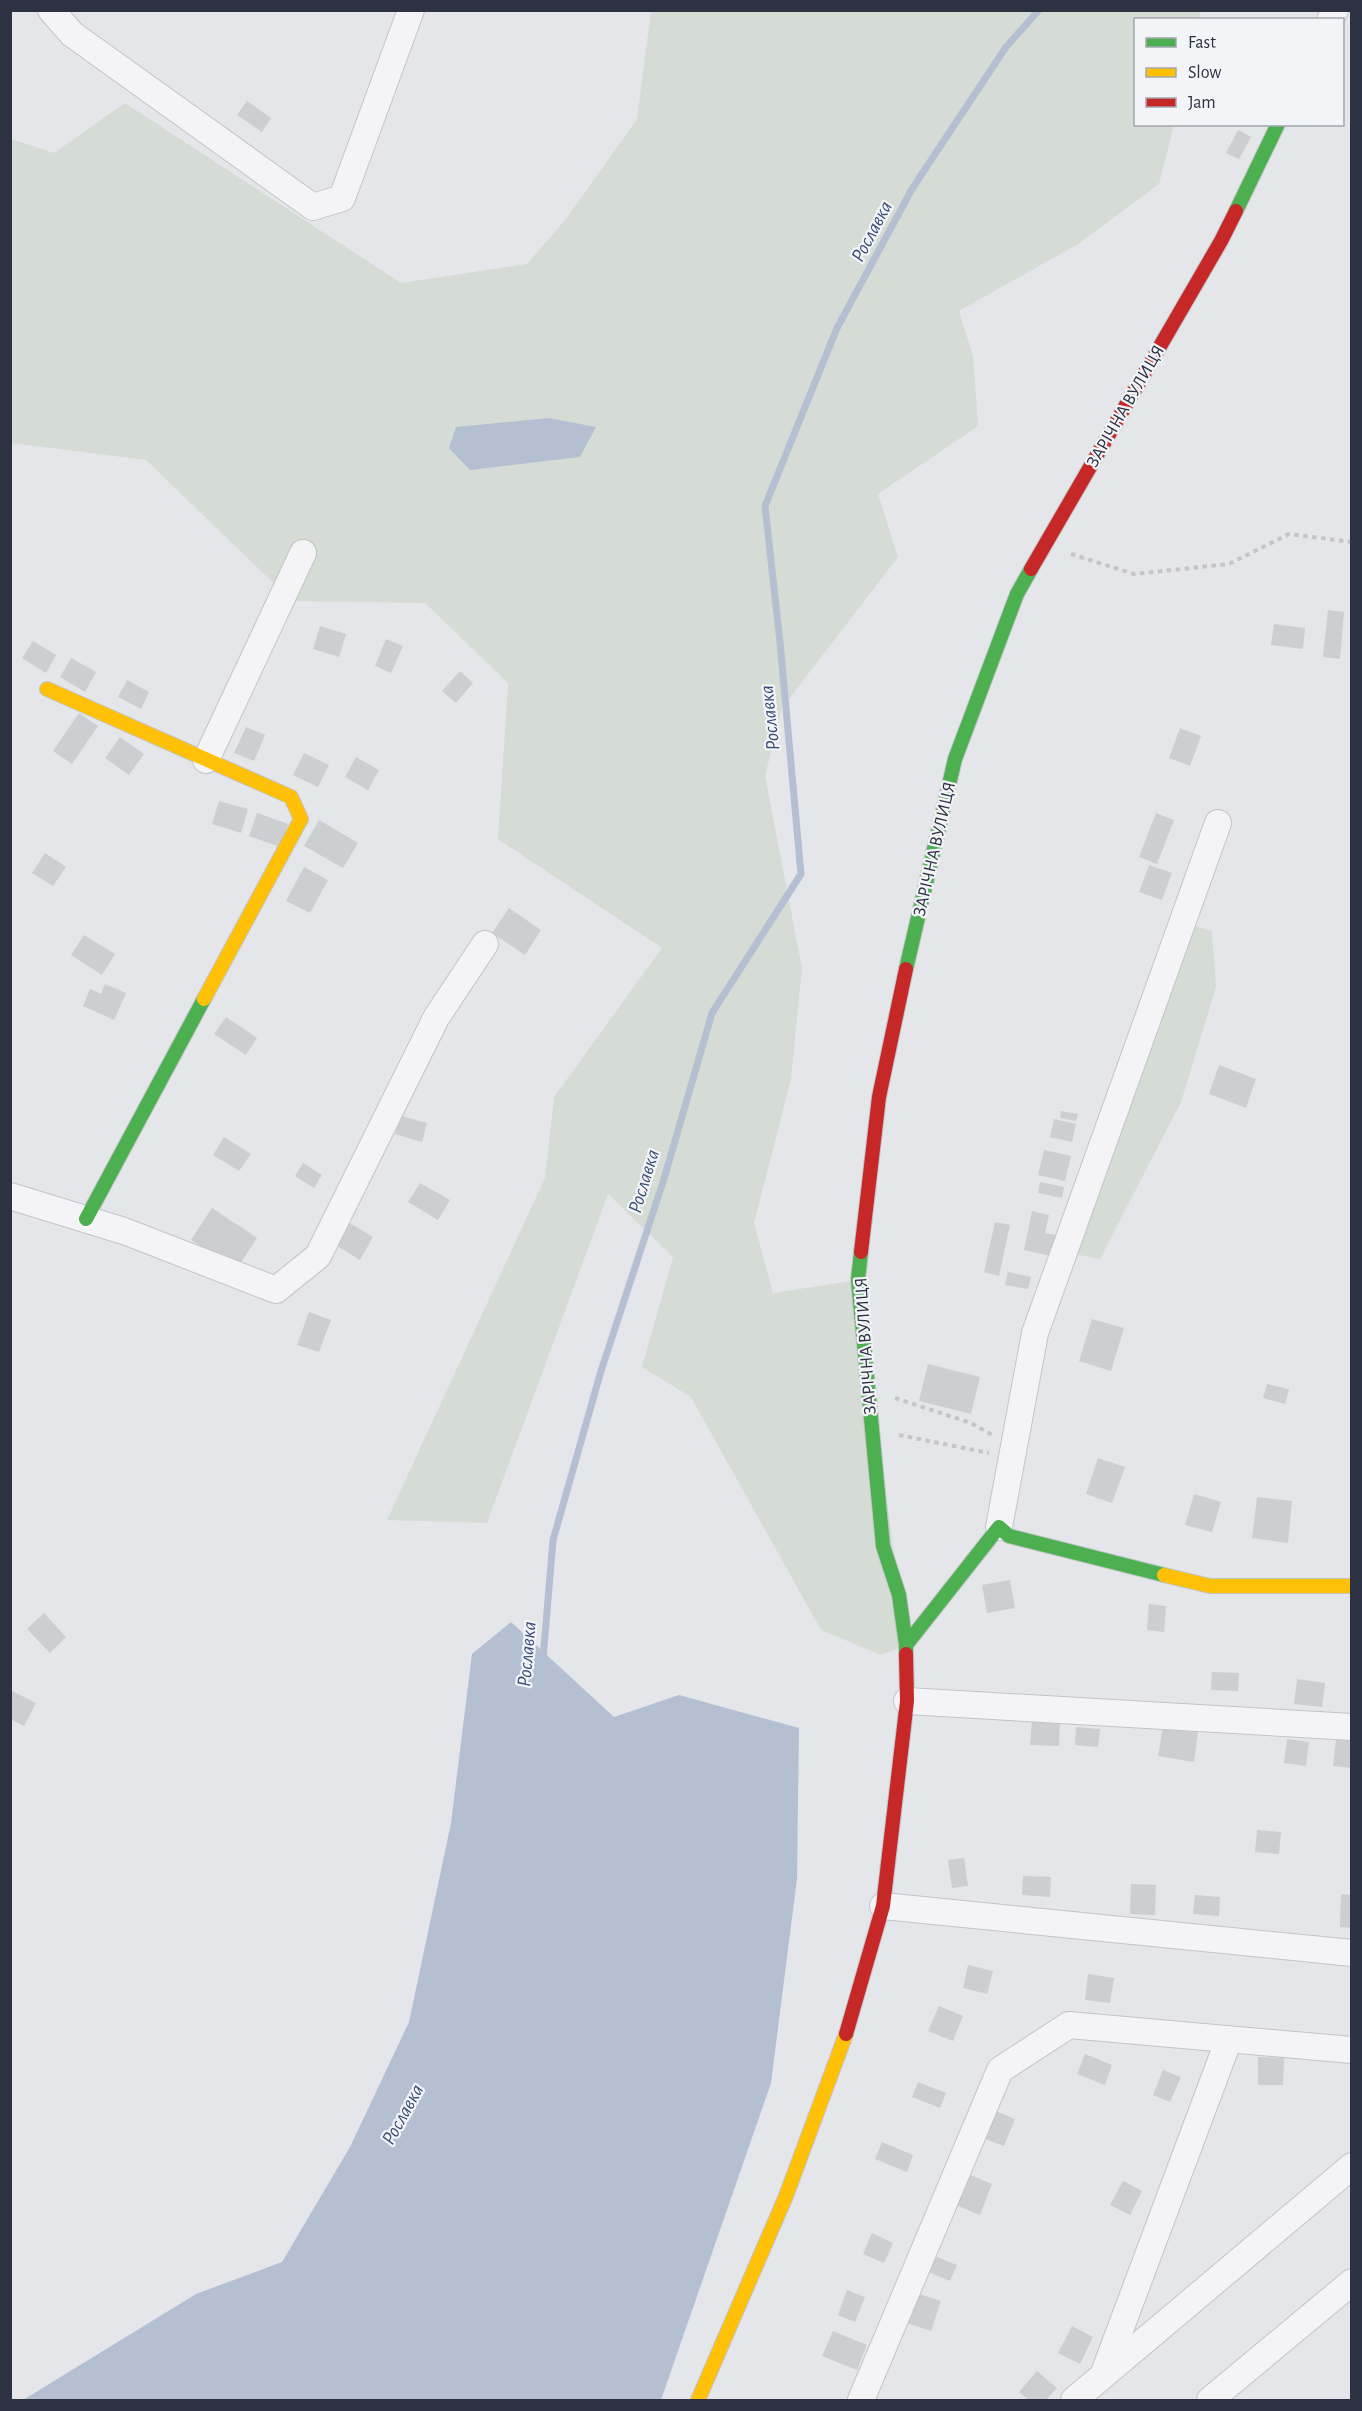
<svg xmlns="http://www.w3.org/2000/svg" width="1362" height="2411" viewBox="0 0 1362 2411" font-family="'Alegreya Sans',sans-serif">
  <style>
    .green { fill: #d4dcd5 }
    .water { fill: #b4c0d2 }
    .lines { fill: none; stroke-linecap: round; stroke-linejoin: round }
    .stream { stroke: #b4c0d2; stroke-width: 7 }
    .building { fill: #ccced1 }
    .street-casing { stroke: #c2c4c7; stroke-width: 28 }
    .fast-casing { stroke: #c2c4c7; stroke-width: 16 }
    .slow-casing { stroke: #c2c4c7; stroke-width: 16 }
    .jam-casing { stroke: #c2c4c7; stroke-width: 16 }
    .path { stroke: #c4c4c9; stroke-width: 4; stroke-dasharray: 4.5 4.5; stroke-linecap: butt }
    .street { stroke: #f4f4f6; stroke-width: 26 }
    .fast { stroke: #4caf50; stroke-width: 14 }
    .slow { stroke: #ffc107; stroke-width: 14 }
    .jam { stroke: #c62828; stroke-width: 14 }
    .labels { text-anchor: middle; stroke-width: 4.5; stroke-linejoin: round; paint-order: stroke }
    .street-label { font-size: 18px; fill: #2c3242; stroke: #f3f4f8 }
    .water-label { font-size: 20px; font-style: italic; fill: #384d73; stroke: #f3f4f8 }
  </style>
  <rect width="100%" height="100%" fill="#e4e6e9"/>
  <path class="green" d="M651,11H1201L1199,19L1136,20V124L1174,125L1159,184L1078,244L959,311L973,356L978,426L878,494L898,557L782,708L765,776L802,968L791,1079L754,1223L773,1293L858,1280L906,1645L881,1655L821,1630L691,1397L642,1367L673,1257L608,1194L487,1523L387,1520L545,1178L554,1097L662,948L498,839L508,683L425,603L292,601L146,460L11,443V139L54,153L125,103L401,283L527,264L566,219L637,119Z
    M1192,925L1212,931L1216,987L1181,1102L1100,1259L1075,1254Z"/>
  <path class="water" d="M549,418L596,427L580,457L470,470L449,448L456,427Z
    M511,1622L614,1717L679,1695L799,1728L797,1879L771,2083L661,2400H23L196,2294L282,2262L350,2147L409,2022L451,1823L472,1654Z"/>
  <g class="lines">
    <path class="stream" d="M543,1659L553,1540L601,1371L664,1179L712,1013L801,874L780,642L765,506L837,328L912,189L1006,47L1039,10"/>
  </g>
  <path class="building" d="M247,101L271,118L262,132L237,115Z
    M1238,130L1251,137L1239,159L1226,153Z
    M1328,610L1344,612L1340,659L1323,657Z
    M1274,624L1305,628L1303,649L1271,645Z
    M320,626L346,634L339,657L313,649Z
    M386,639L403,646L391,673L375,666Z
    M33,641L56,655L46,673L22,658Z
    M71,658L96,672L85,692L60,677Z
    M460,671L473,683L456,703L442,691Z
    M127,680L149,692L141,709L118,697Z
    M79,713L98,726L72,764L53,751Z
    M246,727L265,735L254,761L234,753Z
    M1180,728L1201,736L1190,766L1169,758Z
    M120,737L144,754L129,775L105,758Z
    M304,753L329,765L318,787L293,775Z
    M356,757L379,770L368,790L345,777Z
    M219,801L248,809L241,833L212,824Z
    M257,813L288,824L280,847L249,836Z
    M1156,813L1174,820L1157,864L1139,857Z
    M319,820L358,843L343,868L304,846Z
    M45,853L66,867L53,886L32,873Z
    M1149,865L1172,873L1162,900L1139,892Z
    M304,867L328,880L310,913L286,901Z
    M509,908L541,930L525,955L492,933Z
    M84,935L115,954L102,975L71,955Z
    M105,984L126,993L114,1020L83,1006L90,989L101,994Z
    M226,1017L257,1038L246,1055L214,1034Z
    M1219,1065L1256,1079L1246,1108L1209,1094Z
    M1061,1111L1078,1114L1076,1121L1060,1118Z
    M401,1116L427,1123L422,1142L395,1134Z
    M1054,1119L1076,1124L1072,1142L1050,1137Z
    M224,1137L251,1154L239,1171L213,1155Z
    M1044,1150L1071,1156L1065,1181L1038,1175Z
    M303,1163L322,1175L314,1188L295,1176Z
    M1040,1182L1064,1187L1062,1198L1038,1193Z
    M420,1183L450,1200L438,1220L408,1202Z
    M212,1208L257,1238L236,1270L191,1240Z
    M1032,1211L1049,1215L1045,1233L1055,1235L1051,1256L1024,1250Z
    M345,1220L373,1237L360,1260L332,1243Z
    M995,1222L1010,1225L999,1276L984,1272Z
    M1008,1272L1031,1277L1028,1289L1005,1285Z
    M309,1312L331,1320L319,1352L297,1345Z
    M1092,1319L1124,1328L1111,1371L1079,1361Z
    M928,1364L980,1377L971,1414L919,1401Z
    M1267,1384L1289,1389L1285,1404L1263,1398Z
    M1098,1458L1125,1467L1112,1503L1086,1494Z
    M1194,1494L1221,1502L1212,1532L1185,1525Z
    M1257,1497L1292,1501L1288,1543L1252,1538Z
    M1010,1580L1015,1608L987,1613L982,1585Z
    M1149,1604L1166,1606L1164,1632L1147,1630Z
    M44,1613L66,1637L50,1653L27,1629Z
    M1212,1672L1239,1673L1238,1691L1211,1690Z
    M1297,1679L1325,1683L1322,1707L1294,1704Z
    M10,1690L36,1703L24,1726L10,1719Z
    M1032,1720L1060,1721L1059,1746L1030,1745Z
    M1076,1727L1100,1729L1098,1747L1075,1745Z
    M1163,1727L1198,1732L1194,1762L1158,1756Z
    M1287,1739L1309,1742L1306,1766L1284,1763Z
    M1336,1739L1352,1741V1768L1333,1766Z
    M1257,1830L1281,1832L1279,1854L1255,1852Z
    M964,1858L968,1886L952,1888L948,1860Z
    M1023,1876L1051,1877L1050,1897L1022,1895Z
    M1131,1884L1156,1885L1155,1915L1130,1914Z
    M1341,1894L1352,1895V1928L1340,1927Z
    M1195,1895L1220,1897L1219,1916L1193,1914Z
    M968,1965L993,1971L987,1994L963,1988Z
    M1088,1974L1114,1978L1110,2003L1085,2000Z
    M939,2006L963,2016L953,2041L928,2031Z
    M1085,2054L1112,2065L1105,2085L1077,2074Z
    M1258,2057L1284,2058L1283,2085H1258Z
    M1163,2070L1181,2077L1170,2102L1153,2095Z
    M918,2082L946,2093L940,2108L912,2097Z
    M991,2109L1015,2119L1004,2146L980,2137Z
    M882,2142L913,2155L907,2172L875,2159Z
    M966,2173L992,2184L980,2215L953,2204Z
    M1123,2181L1142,2191L1130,2215L1110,2205Z
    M872,2233L893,2243L884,2263L863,2254Z
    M932,2255L957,2265L950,2281L926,2271Z
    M847,2290L865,2297L855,2322L838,2315Z
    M913,2292L941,2301L931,2331L903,2322Z
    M1072,2326L1093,2337L1080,2364L1058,2353Z
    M833,2331L867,2345L857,2370L822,2356Z
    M1037,2371L1057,2388L1046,2400H1029L1019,2392Z"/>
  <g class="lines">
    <defs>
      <path id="street" d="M51,10L72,34L313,207L342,198L411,10
        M1330,20L1335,10
        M206,760L303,553
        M10,1196L124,1231L276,1290L318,1256L436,1018L485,944
        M999,1527L1035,1333L1218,823
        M907,1701L1352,1727
        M883,1906L1352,1953
        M1105,2370L1229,2039
        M861,2400L1000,2070L1069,2025L1352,2050
        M1074,2400L1352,2166
        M1210,2400L1352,2282"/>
      <path id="fast" d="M1236,211L1278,124
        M906,969L955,759L1017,594L1031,569
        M86,1219L204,999
        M861,1252L858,1280L883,1546L899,1595L906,1645
        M906,1654V1645L999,1527L1009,1536L1164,1575"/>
      <path id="slow" d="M47,689L291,797L301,819L204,999
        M1164,1575L1210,1586H1352
        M698,2400L786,2196L846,2034"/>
      <path id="jam" d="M1031,569L1221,241L1236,211
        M861,1252L879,1097L906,969
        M846,2034L883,1906L907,1701L906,1654"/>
    </defs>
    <use href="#street" class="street-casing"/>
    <use href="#fast" class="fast-casing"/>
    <use href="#slow" class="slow-casing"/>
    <use href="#jam" class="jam-casing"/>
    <path class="path" d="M1071,554L1134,574L1229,564L1289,534L1352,542
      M895,1398L971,1423L994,1436
      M899,1435L989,1453"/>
    <use href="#street" class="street"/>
    <use href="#fast" class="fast"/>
    <use href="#slow" class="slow"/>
    <use href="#jam" class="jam"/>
  </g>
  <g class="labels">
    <g class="street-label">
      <text transform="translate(1125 406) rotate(-60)" y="6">ЗАРІЧНА ВУЛИЦЯ</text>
      <text transform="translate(934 849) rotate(-77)" y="6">ЗАРІЧНА ВУЛИЦЯ</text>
      <text transform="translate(865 1346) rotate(-94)" y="6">ЗАРІЧНА ВУЛИЦЯ</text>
    </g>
    <g class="water-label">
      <text transform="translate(871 231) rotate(-62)" y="7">Рославка</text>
      <text transform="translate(769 718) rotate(-96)" y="7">Рославка</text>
      <text transform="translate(643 1181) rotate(-73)" y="7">Рославка</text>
      <text transform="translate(526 1654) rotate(-85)" y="7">Рославка</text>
      <text transform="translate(402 2114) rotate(-61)" y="7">Рославка</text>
    </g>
  </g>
  <rect width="1362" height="2411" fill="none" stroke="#2c3242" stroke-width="24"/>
  <rect x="1134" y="18" width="210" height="108" fill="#f3f4f8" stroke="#a3a6af" stroke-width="1.5"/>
  <rect x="1146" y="38" width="30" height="9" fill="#4caf50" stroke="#a3a6af" stroke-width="1.5"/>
  <text x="1188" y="48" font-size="18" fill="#2c3242">Fast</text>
  <rect x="1146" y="68" width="30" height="9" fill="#ffc107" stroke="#a3a6af" stroke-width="1.5"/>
  <text x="1188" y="78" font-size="18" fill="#2c3242">Slow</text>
  <rect x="1146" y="98" width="30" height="9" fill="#c62828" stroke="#a3a6af" stroke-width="1.5"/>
  <text x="1188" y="108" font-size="18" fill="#2c3242">Jam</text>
</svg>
